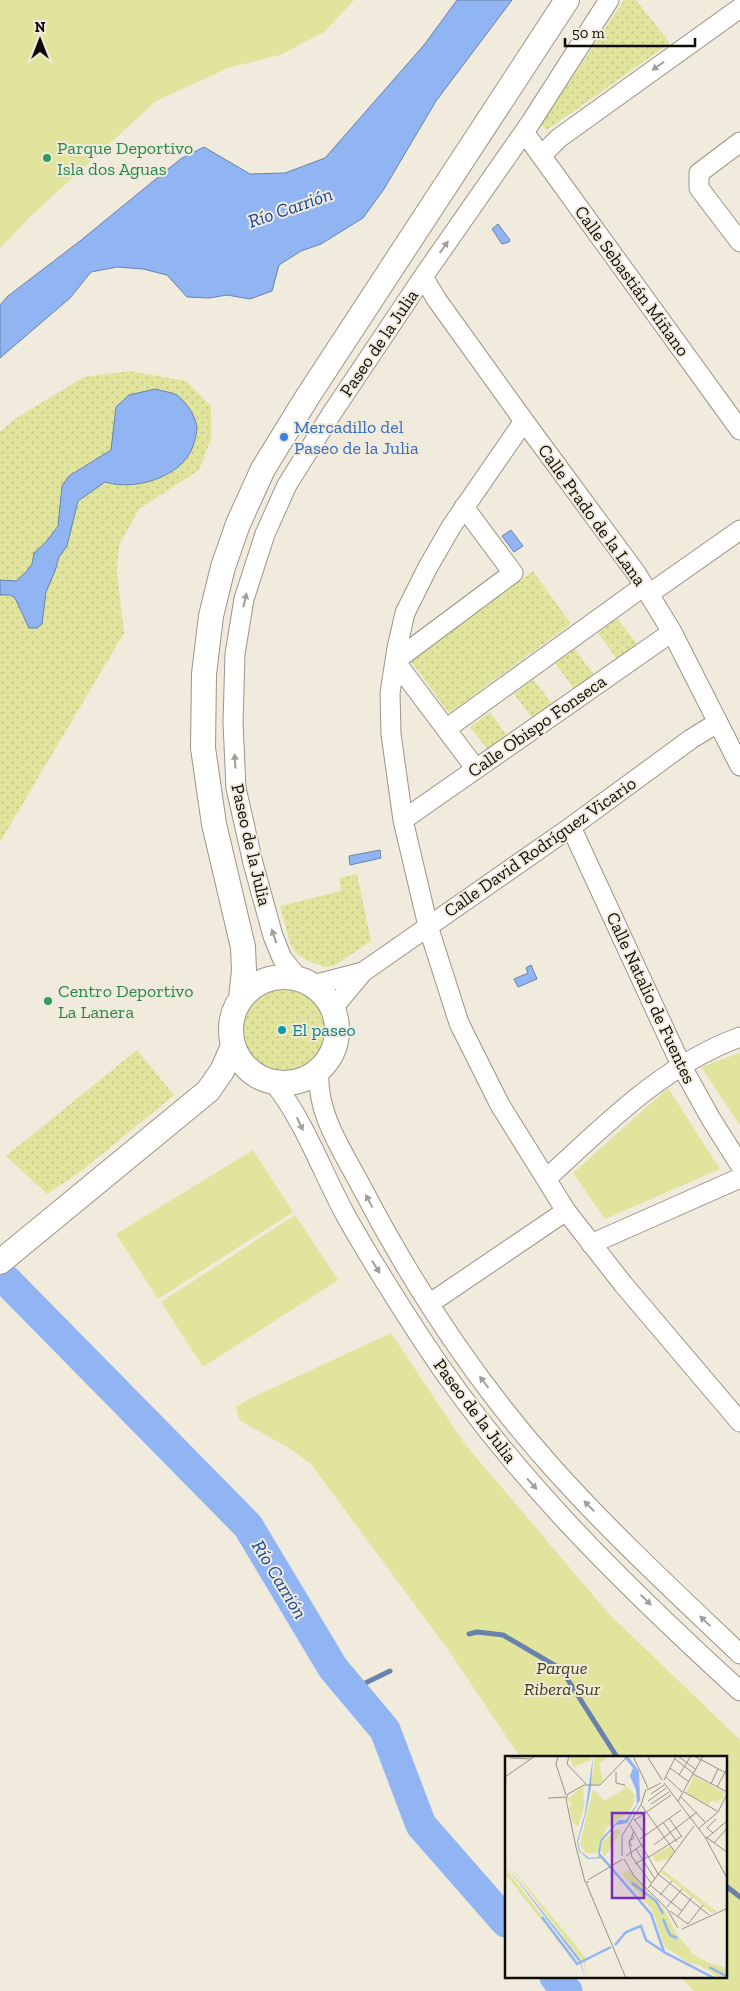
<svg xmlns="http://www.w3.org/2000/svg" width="740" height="1991" viewBox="0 0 740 1991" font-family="'Zilla Slab',serif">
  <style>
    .grass { fill: url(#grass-dots) }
    .park { fill: #e1e49c }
    .water { fill: #90b5f2; stroke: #6982ac }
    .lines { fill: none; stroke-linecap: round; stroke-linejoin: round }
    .stream { stroke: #6982ac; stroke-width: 5 }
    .river { stroke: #90b5f2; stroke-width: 31 }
    .minor-casing { stroke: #9a9587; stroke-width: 21 }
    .tertiary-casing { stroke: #9a9587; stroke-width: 26 }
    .minor { stroke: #fff; stroke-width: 19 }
    .tertiary { stroke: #fff; stroke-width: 24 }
    .oneway { fill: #9f9e9c }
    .leisure-dot { fill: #2e9e5b; stroke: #f0ebdc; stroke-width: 2 }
    .shop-dot { fill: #3f7fe0; stroke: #f0ebdc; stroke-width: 2 }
    .culture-dot { fill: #0f9aa8; stroke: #f0ebdc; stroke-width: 2 }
    .labels { text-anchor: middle; stroke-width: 4; stroke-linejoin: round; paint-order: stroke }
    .leisure-label { font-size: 18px; fill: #27864d; stroke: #f0ebdc; text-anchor: start }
    .street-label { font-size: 18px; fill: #0e0c08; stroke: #f0ebdc }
    .shop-label { font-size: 18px; fill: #366cbe; stroke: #f0ebdc; text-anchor: start }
    .culture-label { font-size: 18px; fill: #0d838f; stroke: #f0ebdc; text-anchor: start }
    .park-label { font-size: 18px; font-style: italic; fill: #404118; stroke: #f0ebdc }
    .water-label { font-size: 19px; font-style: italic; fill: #12459c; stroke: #f0ebdc }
    .inset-river { fill: none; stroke: #90b5f2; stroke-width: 2.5 }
    .inset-road { fill: none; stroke: #969287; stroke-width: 1 }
    .view { fill: #7b2cbf; fill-opacity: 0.15; stroke: #7b2cbf; stroke-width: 2.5 }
    .inset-edge { fill: none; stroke: #0e0c08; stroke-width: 2.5 }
  </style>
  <defs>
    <pattern id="grass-dots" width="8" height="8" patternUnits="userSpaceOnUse" patternTransform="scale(1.25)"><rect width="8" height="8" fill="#e1e49c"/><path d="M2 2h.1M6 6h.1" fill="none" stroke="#c0c285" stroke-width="1.8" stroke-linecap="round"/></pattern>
  </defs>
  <rect width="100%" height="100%" fill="#f0ebdc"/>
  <path class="grass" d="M624,0H636L670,43L547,130L541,125Z
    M129,371L186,381L211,406V439L199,470L139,509L119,545L117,573L124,633L0,842V432L15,419L84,377Z
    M533,571L571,624L449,713L410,660Z
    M617,618L637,644L617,659L598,633Z
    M575,649L594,675L574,689L555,663Z
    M533,679L553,705L533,719L514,694Z
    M490,712L509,738L490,752L470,727Z
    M357,874L371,941L334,966L325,967L306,960L297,954L290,943L280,906L341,891L339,878Z
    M231 1030a53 53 0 1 1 106 0a53 53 0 1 1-106 0Z
    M137,1050L174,1095L84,1169L47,1194L6,1156Z"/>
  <path class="park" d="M0,0H354L324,32L280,55L228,68L156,101L32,215L0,248Z
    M740,1053V1125L701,1067Z
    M668,1088L720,1169L605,1219L573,1173Z
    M253,1150L293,1212L158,1299L116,1234Z
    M295,1215L338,1280L203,1367L161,1302Z
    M391,1333L464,1443L609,1614L740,1740V1991H694L680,1977H726V1757H520L449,1651L311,1464L289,1448L239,1420L236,1407L249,1399Z"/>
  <path class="water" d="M457,0H512L436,101L384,189L363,218L321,244L301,251L279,265L272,291L250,299L227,295L209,298L187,297L167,275L143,269L117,267L91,272L70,298L0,358V305L8,296L80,241L168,169L182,158L204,147L250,174L285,173L325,158L424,45Z
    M498,224L510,240L509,242L502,244L492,229Z
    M155,389C161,391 171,392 177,395C185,401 192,411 195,420C198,427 197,431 195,439C189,475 137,492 105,482L78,501L67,546L59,557L55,571L46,592L42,624L37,628H29L15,598L10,595H0V580L16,581L25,573L32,564L34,553L46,542L58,526L62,486L69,476L111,450L116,407L129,395Z
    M511,530L523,546L514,552L502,536Z
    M380,850L381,858L350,865L349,856Z
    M531,965L537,979L518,987L514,979L528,973L526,968Z"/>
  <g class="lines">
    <path class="stream" d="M469,1634L477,1632L503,1635L561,1669L617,1757
      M351,1690L390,1671
      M726,1886L740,1897"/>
    <path class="river" d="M0,1274L248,1526L333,1668L385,1730L421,1825L506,1922
      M555,1977L567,1991"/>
    <defs>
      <path id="minor" d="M524,132L740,430
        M740,142L699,173V188L740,242
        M542,155L559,138L740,8
        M423,277L437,300L524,421L636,573L672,632L740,766
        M524,421L451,527L428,567L405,613L397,648L390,693L391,734L403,820L428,926L459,1023L500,1105L566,1211L623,1284L740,1422
        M464,507L513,573L395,661L476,769
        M649,594L740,530
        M446,729L644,586
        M403,820L672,632
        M571,827L681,1065L711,1119L740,1165
        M298,978L282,958L273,936L253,863L236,788L233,722L235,654L244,599L265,534L287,485L332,413L423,277L531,122L609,0
        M313,985L363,972
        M333,1008L363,972L571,827L691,739L717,723
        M319,1071C316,1113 342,1150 361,1186C413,1286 477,1383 552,1467C611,1533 676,1593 740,1654
        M274,1083C305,1122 322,1172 346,1216C369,1257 395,1298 421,1338C508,1472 623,1584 740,1691
        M546,1179C605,1125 663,1065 740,1037
        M591,1244L740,1178
        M429,1304L566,1211"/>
      <path id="tertiary" d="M231 1030a53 53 0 1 1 106 0a53 53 0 1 1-106 0Z
        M241,998L244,971L243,947L214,824L203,748L204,674L211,616L223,567L238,524L263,469L308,396L567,0
        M0,1262L208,1091L222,1071L233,1046"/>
    </defs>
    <use href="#minor" class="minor-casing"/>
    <use href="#tertiary" class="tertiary-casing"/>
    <use href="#minor" class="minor"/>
    <use href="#tertiary" class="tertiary"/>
  </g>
  <defs><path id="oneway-solid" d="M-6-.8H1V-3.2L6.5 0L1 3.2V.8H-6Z" transform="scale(1.25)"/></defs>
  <g class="oneway">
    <use href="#oneway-solid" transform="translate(658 66) rotate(145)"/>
    <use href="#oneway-solid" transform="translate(444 247) rotate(-55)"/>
    <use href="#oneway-solid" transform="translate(245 600) rotate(-77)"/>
    <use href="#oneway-solid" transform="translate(235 761) rotate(-93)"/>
    <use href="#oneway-solid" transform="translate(274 936) rotate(-109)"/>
    <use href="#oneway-solid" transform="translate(300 1124) rotate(65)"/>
    <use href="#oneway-solid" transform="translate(369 1201) rotate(-118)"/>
    <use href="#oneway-solid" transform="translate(376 1267) rotate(58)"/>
    <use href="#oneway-solid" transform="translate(484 1382) rotate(-127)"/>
    <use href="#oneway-solid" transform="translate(532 1484) rotate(48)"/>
    <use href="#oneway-solid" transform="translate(589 1506) rotate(-134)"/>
    <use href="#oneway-solid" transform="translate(646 1600) rotate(44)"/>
    <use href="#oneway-solid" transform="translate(705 1621) rotate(-137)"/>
  </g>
  <g class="leisure-dot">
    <circle cx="47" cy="158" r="5"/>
    <circle cx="48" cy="1001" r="5"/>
  </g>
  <circle class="shop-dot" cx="284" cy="437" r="5"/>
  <circle class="culture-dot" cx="282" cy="1030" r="5"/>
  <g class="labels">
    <g class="leisure-label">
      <text x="57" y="154">Parque Deportivo<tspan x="57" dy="21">Isla dos Aguas</tspan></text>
      <text x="58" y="997">Centro Deportivo<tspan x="58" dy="21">La Lanera</tspan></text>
    </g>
    <g class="street-label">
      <text transform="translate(632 281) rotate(54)" y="6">Calle Sebastián Miñano</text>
      <text transform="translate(379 343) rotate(-56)" y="6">Paseo de la Julia</text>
      <text transform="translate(592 515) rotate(54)" y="6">Calle Prado de la Lana</text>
      <text transform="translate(537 726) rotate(-35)" y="6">Calle Obispo Fonseca</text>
      <text transform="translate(251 845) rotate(77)" y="6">Paseo de la Julia</text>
      <text transform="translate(540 847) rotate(-35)" y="6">Calle David Rodríguez Vicario</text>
      <text transform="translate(651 998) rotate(65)" y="6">Calle Natalio de Fuentes</text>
      <text transform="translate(475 1411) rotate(53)" y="6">Paseo de la Julia</text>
    </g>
    <g class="shop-label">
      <text x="294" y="433">Mercadillo del<tspan x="294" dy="21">Paseo de la Julia</tspan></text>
    </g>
    <g class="culture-label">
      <text x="292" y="1036">El paseo</text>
    </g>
    <g class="park-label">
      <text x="562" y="1674">Parque<tspan x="562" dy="21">Ribera Sur</tspan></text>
    </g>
    <g class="water-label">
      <text transform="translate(290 207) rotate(-19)" y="7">Río Carrión</text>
      <text transform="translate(280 1579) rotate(59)" y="7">Río Carrión</text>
    </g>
  </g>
  <g transform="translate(505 1756)">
    <rect width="222" height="222" fill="#f0ebdc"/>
    <path d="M111,73L115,74V77L100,100L96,95L98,85Z" fill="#e1e49c"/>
    <path d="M0,104L82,203L80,207L83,222L78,206ZM0,112L73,206L72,209L1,119Z" fill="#e1e49c"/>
    <path d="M90,0H104L94,8L98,24L95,28L86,29ZM189,20L220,37L218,43L213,44L216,47L206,45L204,49L181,37ZM120,29L130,39L128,49L121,59L102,71L91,98L81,97L75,88L88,33L99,45L118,34ZM165,90L170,96L165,102L151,106L148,100ZM124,114L159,153L171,177L188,198L204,207L222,212V222H215L194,209L184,207L160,191L147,154L117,118ZM158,114L212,156L207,157L156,116Z" fill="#e1e49c"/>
    <path d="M65,0H86V4L68,11ZM78,30L79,52L73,70L68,68L64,52L67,49L62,43Z" fill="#e1e49c"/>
    <path d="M88,0L86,31L81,57L73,86L75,95L84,102L94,101L93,95L96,83L114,64H121L132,48L131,34L125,20L128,12L118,0H123L134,15L135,44L122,67L111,69L97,85L95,97L97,102L83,103L74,95L72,86L80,57ZM0,108L75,203L80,222L75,207Z" fill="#90b5f2"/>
    <path class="inset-river" d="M95,99L146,158L159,196L209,222M127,127L151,145L158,158M37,161L72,208L106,191M158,163L165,179L172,182M110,189L121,176L136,170L141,184L159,196M204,211L223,221"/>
    <path class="inset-road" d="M53,0L51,8L61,39M64,0L62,8L81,28M128,0L143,32M142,0L157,24M173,0L190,13M189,0L223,18M5,2L26,3M170,3L188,17M165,12L184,26M111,16V27L120,29M188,18L222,36M174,19L186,0M0,21L30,0M161,21L177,36M159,24L171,0M159,27L200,81L223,124M206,28L213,13M212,31L223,11M142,34L156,27M179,36L212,55M63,38L61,43L71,91L80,126H84M63,38L79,29H95L123,0M146,38L159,29M176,41L200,66M43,42L61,41M143,45L161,32M173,45L198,0M146,48L164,36M137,50L170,96M164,62L177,81M129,63L141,79M130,64L166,39M158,66L172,86M125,69L153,118L204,159M193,73L213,56L222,38M129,75L124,87L127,101L146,127M208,77L202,72L211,63M127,79L129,82L124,85L127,90M201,81L223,97M202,82L223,64M135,83L176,54M209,87L223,71M149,89L192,56M131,93L150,123M117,100V80L136,49L141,33M121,100L138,88M144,101L177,80M119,103L129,120L162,153L173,172M130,108L144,100M83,124L118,103M81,127L121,222M145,129L177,155M143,132L189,70M155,139L167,125M162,151L177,133M165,155L183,168L198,149M173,160L187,141M177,173L223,152"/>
    <path class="view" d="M107,57H139V142H107Z"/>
    <rect width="222" height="222" class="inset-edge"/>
  </g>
  <g transform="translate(40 40)" stroke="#f0ebdc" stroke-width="4" paint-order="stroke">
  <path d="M0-4L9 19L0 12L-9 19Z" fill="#0e0c08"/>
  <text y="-8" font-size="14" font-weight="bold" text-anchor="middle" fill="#0e0c08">N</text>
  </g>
  <path d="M565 38v8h130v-8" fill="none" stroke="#0e0c08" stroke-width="2.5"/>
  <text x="572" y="38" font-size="15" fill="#0e0c08" stroke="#f0ebdc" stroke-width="4" paint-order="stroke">50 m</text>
</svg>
